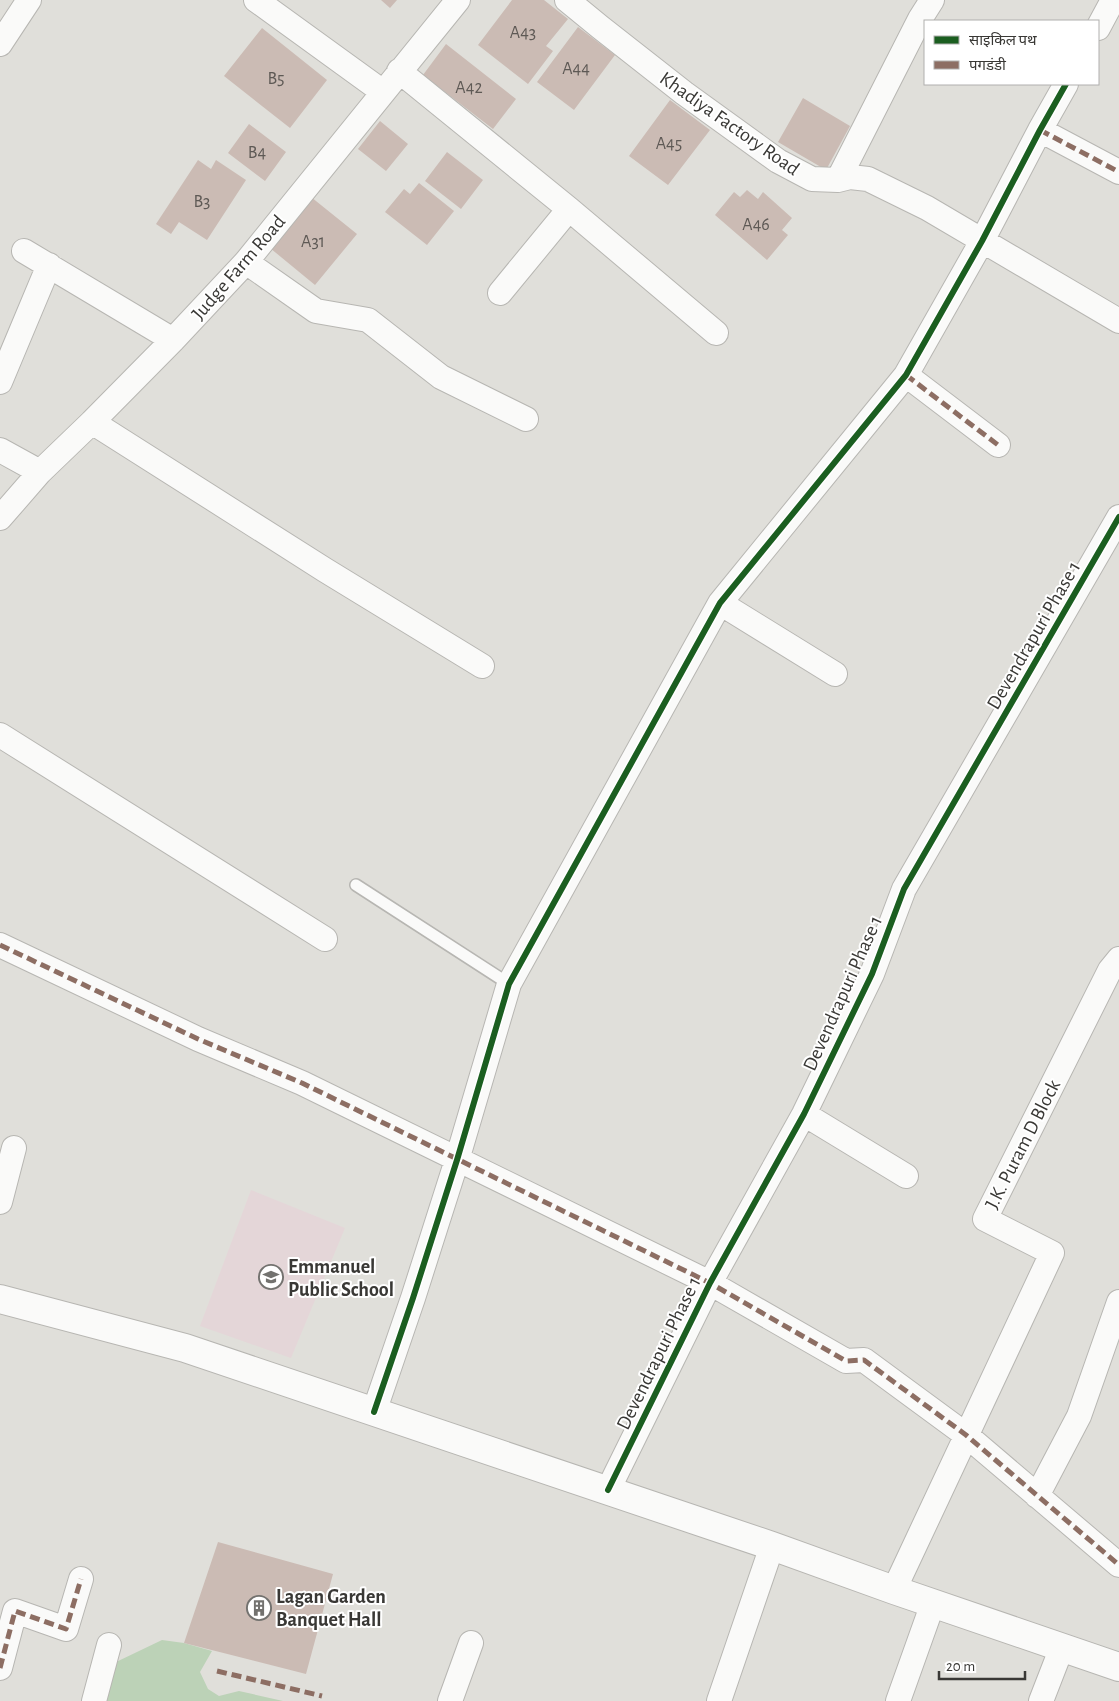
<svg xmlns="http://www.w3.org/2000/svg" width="1119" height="1701" viewBox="0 0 1119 1701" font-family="'Alegreya Sans','Noto Sans Devanagari',sans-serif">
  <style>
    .education { fill: #e4d6d8 }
    .green { fill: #bcd2b7 }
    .building { fill: #cbbbb4 }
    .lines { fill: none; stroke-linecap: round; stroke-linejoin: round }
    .lane-casing { stroke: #b7b6b2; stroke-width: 14 }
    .street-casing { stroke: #b7b6b2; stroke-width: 26 }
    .secondary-casing { stroke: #b7b6b2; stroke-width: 30 }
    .lane { stroke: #fafaf9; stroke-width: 11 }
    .street { stroke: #fafaf9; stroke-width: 24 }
    .secondary { stroke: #fafaf9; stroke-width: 28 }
    .quiet { stroke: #8d6e63; stroke-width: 5; stroke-dasharray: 10 5; stroke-linecap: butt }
    .cycleway-casing { stroke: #fff; stroke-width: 9 }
    .cycleway { stroke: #1b5e20; stroke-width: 6 }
    .labels { text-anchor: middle; stroke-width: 4; stroke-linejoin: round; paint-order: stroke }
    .number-label { font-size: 18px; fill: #5e5955 }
    .street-label { font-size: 20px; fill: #393835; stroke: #fff }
    .poi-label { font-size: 20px; font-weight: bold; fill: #393835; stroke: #fff; text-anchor: start }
  </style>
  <rect width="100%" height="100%" fill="#e0dfda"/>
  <path class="education" d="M251,1190L345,1228L291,1358L200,1326Z"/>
  <path class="green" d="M162,1640L184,1643L212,1651L200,1672L208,1689L219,1696L239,1691L283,1701H104L114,1663Z"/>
  <path class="building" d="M381,0H397L390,8Z
    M512,0H544L568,19L546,46L553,51L528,84L478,45Z
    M578,27L615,55L574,110L537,82Z
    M262,28L327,80L290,128L224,76Z
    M446,44L516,99L493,129L423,75Z
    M803,98L850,126L826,170L778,142Z
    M670,100L710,130L668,185L629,156Z
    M380,121L408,144L386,171L358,149Z
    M249,124L286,152L265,181L228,153Z
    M447,152L483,180L461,209L425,181Z
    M198,160L211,169L216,160L246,180L207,240L179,222L171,234L156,224Z
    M419,183L454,211L427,245L385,212L404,189L410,194Z
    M747,190L758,199L763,192L792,218L782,230L788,235L767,260L715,215L734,192L740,197Z
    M311,197L357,234L315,285L270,248Z
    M218,1542L333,1574L306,1674L184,1643Z"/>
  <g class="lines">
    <defs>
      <path id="lane" d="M356,885L509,984"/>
      <path id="street" d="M256,0L383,92
        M567,0L600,27L684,93L778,161L812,179L838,180L850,177L868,179L927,208L1119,321
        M1098,28L1113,0
        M0,44L29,0
        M399,71L569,209L716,333
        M1040,130L1119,172
        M838,180L920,19L932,0
        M24,251L173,340
        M246,262L316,311L368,320L441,377L526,419
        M500,293L569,209
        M906,375L998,445
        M0,382L49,265
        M92,422L325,570L482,666
        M0,450L40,472
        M0,518L40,472L92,422L173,340L246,262L458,0
        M720,603L835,674
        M0,735L325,939
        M0,945L198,1039L302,1083L710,1283L846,1361L864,1360L966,1435L1119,1565
        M804,1114L906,1176
        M0,1202L14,1148
        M374,1412L413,1298L457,1160L509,984L720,603L906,375L982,241L1040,130L1066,84
        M608,1490L710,1283L804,1114L872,974L904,889L1119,517
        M1037,1496L1079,1416L1119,1302
        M894,1590L1052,1253L985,1219L1110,970L1119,959
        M0,1668L15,1611L66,1629L81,1579
        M94,1701L109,1645
        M450,1701L471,1643
        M719,1701L772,1546
        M898,1701L933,1603
        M1041,1701L1062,1647"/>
      <path id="secondary" d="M0,1299L185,1348L772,1546L894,1590L1119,1667"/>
    </defs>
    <use href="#lane" class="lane-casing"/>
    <use href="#street" class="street-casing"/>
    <use href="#secondary" class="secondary-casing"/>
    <use href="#lane" class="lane"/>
    <use href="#street" class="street"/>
    <use href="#secondary" class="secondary"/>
    <path class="quiet" d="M1040,130L1119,172
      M906,375L998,445
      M0,945L198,1039L302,1083L710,1283L846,1361L864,1360L966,1435L1119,1565
      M0,1668L15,1611L66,1629L81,1579
      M217,1671L322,1696"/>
    <defs>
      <path id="cycleway" d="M374,1412L413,1298L457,1160L509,984L720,603L906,375L982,241L1040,130L1066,84
        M608,1490L710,1283L804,1114L872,974L904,889L1119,517"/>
    </defs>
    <use href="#cycleway" class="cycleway-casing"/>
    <use href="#cycleway" class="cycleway"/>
  </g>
  <defs>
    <symbol id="school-ring" viewBox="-11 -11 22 22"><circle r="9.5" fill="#fff" stroke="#73726f" stroke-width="1.5"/><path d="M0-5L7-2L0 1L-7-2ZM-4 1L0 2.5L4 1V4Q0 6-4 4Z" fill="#73726f"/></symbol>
    <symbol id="building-ring" viewBox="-11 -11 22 22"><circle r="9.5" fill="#fff" stroke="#73726f" stroke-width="1.5"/><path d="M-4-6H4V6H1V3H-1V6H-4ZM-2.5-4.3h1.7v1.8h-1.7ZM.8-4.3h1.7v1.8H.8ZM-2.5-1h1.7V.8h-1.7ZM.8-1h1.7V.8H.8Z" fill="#73726f"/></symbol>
  </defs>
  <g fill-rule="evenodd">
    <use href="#school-ring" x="257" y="1263" width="28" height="28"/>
    <use href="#building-ring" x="245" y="1594" width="28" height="28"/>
  </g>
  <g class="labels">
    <g class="number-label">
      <text x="523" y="38">A43</text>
      <text x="576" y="74">A44</text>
      <text x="276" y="84">B5</text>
      <text x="469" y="93">A42</text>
      <text x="669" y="149">A45</text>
      <text x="257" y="158">B4</text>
      <text x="202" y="207">B3</text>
      <text x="756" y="230">A46</text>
      <text x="313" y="247">A31</text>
    </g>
    <g class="street-label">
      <text transform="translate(730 123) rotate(35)" y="7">Khadiya Factory Road</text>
      <text transform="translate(238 267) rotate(-49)" y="7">Judge Farm Road</text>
      <text transform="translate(1033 635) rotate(-60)" y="7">Devendrapuri Phase 1</text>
      <text transform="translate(842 993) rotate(-66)" y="7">Devendrapuri Phase 1</text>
      <text transform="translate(1022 1144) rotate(-63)" y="7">J.K. Puram D Block</text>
      <text transform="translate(658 1353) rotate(-64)" y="7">Devendrapuri Phase 1</text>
    </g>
    <g class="poi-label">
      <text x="288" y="1273">Emmanuel<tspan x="288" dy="23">Public School</tspan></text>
      <text x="276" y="1603">Lagan Garden<tspan x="276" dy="23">Banquet Hall</tspan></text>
    </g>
  </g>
  <rect x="924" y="20" width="175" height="65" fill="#ffffff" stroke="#b0afae"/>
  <rect x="934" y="36" width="25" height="8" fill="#1b5e20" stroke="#b0afae"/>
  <text x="969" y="45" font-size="15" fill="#393835">साइकिल पथ</text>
  <rect x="934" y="61" width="25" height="8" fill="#8d6e63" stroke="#b0afae"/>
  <text x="969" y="70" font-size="15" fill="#393835">पगडंडी</text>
  <path d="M939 1671v8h86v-8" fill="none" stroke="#393835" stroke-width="2.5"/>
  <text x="946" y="1671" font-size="15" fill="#393835" stroke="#ffffff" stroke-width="4" paint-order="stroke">20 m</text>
</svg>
